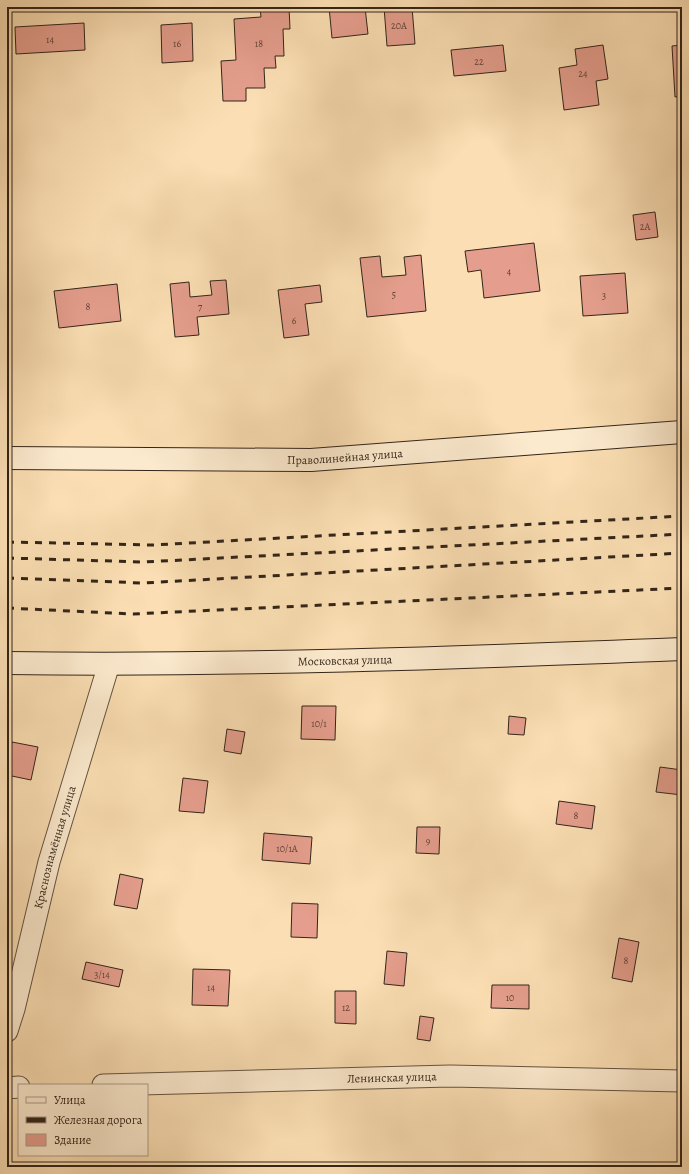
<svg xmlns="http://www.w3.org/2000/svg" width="689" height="1174" viewBox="0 0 689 1174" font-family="Alegreya,serif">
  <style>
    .building { fill: #e59e8d; stroke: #332519 }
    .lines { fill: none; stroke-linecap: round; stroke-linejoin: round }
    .minor-casing { stroke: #655340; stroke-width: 23 }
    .secondary-casing { stroke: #332519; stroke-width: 24 }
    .minor { stroke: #fceace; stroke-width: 21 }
    .secondary { stroke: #fceace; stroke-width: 22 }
    .rail { stroke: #332519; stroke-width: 3; stroke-dasharray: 7 7; stroke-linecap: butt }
    .labels { text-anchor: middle; stroke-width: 3; stroke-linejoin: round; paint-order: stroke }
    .number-label { font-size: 10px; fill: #604336 }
    .street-label { font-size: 12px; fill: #332519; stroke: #fceace }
  </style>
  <rect width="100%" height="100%" fill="#fbdeb3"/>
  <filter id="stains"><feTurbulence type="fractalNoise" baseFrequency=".005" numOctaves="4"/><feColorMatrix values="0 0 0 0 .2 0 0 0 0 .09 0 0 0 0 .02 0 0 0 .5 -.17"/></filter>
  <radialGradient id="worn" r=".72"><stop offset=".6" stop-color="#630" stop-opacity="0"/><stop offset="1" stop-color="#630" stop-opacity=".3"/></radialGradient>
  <path class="building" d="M260,7H289L290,29H283L284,56H275L276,68H264L265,88H246V101H223L221,61L236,60L234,19L261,17Z
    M329,7H365L368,34L332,38Z
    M384,7H412L415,44L387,46Z
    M84,23L85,50L16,54L15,27Z
    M192,23L193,61L162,63L161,25Z
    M503,45L506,71L454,76L451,50Z
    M603,45L608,79L596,81L599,105L564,110L559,68L577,65L575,49Z
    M682,45V96L675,97L672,46Z
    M655,212L658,237L636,240L633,215Z
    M534,243L540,291L484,298L481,270L468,272L465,251Z
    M421,255L426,311L367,317L360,258L380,256L382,277L406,275L404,257Z
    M625,273L628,313L583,316L580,276Z
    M226,280L229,314L197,317L199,335L175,337L170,284L189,282L190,297L212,295L210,281Z
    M117,284L121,321L59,328L54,291Z
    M320,285L322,302L305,304L309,335L284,338L278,290Z
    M302,706H336L335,740L301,739Z
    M509,716L526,718L524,735L508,734Z
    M227,729L245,732L241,754L224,751Z
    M12,742L38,747L31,780L7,775V767Z
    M660,767L682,770V795L656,792Z
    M183,778L208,781L204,813L179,811Z
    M559,801L595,806L592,829L556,824Z
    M417,827H440L439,854L416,853Z
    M264,833L312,837L310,864L262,860Z
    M120,874L143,879L137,909L114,905Z
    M292,903L318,904L317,938L291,937Z
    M619,938L639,942L632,982L612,978Z
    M387,951L407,953L404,986L384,984Z
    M86,962L123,970L119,987L82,979Z
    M193,969L230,970L228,1006L192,1005Z
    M492,985H529V1009L491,1008Z
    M335,991H356V1024L335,1023Z
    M420,1016L434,1018L430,1041L417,1039Z"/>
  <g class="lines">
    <defs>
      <g id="minor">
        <path id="s1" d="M7,1031L14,1009L49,862L109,664"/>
        <path id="s2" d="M103,1085L450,1076L682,1081"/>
        <path d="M7,1088L19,1087"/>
      </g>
      <g id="secondary">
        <path id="s3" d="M7,458L311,460L682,432"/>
        <path id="s4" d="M7,663C232,666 457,658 682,649"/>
      </g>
    </defs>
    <use href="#minor" class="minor-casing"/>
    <use href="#secondary" class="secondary-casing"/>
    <use href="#minor" class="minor"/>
    <use href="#secondary" class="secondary"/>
    <path class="rail" d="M7,542L153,545L682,516
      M7,558L144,562L682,534
      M7,578L143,583L682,553
      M7,608L133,614L682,588"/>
  </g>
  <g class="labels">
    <g class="number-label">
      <text x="399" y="29">20А</text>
      <text x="50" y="43">14</text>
      <text x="177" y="47">16</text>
      <text x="259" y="47">18</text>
      <text x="479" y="65">22</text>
      <text x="583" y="77">24</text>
      <text x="645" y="230">2А</text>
      <text x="509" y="275">4</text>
      <text x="394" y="298">5</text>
      <text x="604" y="299">3</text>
      <text x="88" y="310">8</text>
      <text x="200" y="310">7</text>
      <text x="294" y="324">6</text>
      <text x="319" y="727">10/1</text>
      <text x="576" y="819">8</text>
      <text x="428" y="844">9</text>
      <text x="287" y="852">10/1А</text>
      <text x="626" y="964">8</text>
      <text x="102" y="978">3/14</text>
      <text x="211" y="991">14</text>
      <text x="510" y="1001">10</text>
      <text x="346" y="1011">12</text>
    </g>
    <g class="street-label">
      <text dy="4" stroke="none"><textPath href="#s3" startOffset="338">Праволинейная улица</textPath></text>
      <text dy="4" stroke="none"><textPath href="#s4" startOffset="338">Московская улица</textPath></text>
      <text dy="4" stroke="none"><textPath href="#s1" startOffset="190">Краснознамённая улица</textPath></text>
      <text dy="4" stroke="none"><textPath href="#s2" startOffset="289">Ленинская улица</textPath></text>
    </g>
  </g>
  <rect width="689" height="1174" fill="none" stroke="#fbdeb3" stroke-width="24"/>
  <rect x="8" y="8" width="673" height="1158" fill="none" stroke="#332519" stroke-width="2"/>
  <rect x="12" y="12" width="665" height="1150" fill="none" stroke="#332519"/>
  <rect x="18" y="1084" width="130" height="72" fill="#fceace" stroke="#ac9b86"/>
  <rect x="26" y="1097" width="20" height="6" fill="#fceace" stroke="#ac9b86"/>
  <text x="54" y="1104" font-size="12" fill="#332519">Улица</text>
  <rect x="26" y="1117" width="20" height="6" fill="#332519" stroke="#ac9b86"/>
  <text x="54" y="1124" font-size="12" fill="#332519">Железная дорога</text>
  <rect x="26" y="1134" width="20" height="12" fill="#e59e8d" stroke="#ac9b86"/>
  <text x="54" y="1144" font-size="12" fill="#332519">Здание</text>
  <rect width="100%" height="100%" filter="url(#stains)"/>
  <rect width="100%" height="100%" fill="url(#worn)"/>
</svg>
